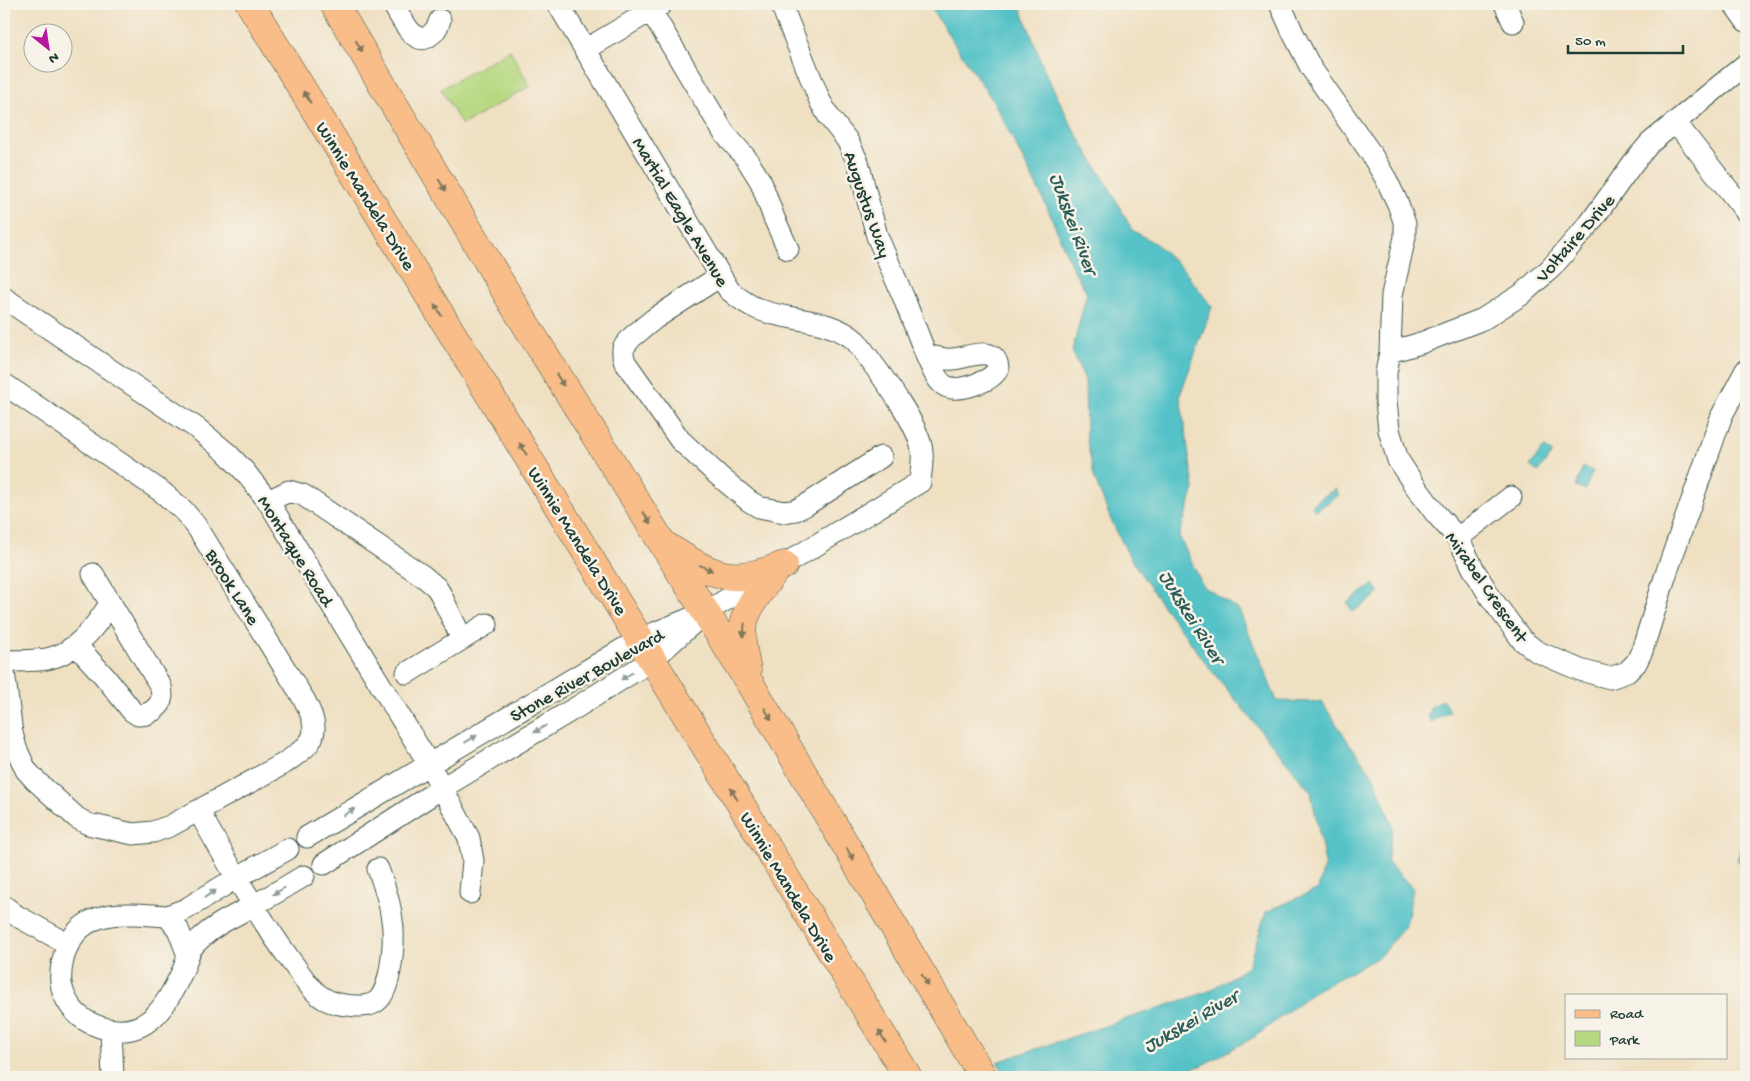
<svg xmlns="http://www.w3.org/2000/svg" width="1750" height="1081" viewBox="0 0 1750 1081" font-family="'Gochi Hand',sans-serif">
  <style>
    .green { fill: #b6d880; stroke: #6a8a5a }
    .water { fill: #54c2c8; stroke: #3a807e }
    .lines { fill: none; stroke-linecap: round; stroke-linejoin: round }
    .minor-casing { stroke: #3e5549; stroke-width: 23 }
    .major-casing { stroke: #3e5549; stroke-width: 29 }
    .minor { stroke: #fff; stroke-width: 21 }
    .major { stroke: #f8bd89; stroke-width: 28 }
    .oneway { fill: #81775a }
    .oneway2 { fill: #8f9e9a }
    .labels { text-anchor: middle; stroke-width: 5; stroke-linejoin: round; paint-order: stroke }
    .street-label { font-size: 19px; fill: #1f3d34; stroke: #f7f3e8 }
    .water-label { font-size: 20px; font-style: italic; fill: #2c5e59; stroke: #f7f3e8 }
  </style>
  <rect width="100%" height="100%" fill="#f7f3e8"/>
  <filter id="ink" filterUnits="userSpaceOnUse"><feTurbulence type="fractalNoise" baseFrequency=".02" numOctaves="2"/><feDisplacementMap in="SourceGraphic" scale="10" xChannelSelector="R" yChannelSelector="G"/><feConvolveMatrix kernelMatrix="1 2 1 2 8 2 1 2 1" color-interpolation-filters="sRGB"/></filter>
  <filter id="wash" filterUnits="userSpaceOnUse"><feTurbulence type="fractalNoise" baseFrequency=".0096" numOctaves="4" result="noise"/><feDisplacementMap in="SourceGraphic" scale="20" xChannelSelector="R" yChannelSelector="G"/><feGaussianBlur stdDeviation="1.12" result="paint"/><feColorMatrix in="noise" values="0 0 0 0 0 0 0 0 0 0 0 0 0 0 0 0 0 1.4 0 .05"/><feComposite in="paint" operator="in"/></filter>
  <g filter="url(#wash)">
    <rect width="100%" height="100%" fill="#efe0c2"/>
    <path class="green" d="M510,50L530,86L462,125L441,89Z"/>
    <path class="water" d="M928,4H1018L1022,11L1046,74L1073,128L1110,189L1132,230L1156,244L1184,270L1212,307L1180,395L1194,489L1179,536L1203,586L1239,610L1277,701L1322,702L1347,740L1374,777L1393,827L1387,861L1413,889L1406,925L1379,957L1313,992L1256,1036L1201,1066L1158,1077H1007L997,1062L1207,992L1248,967L1266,912L1318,889L1325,863L1311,792L1212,671L1163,606L1129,556L1111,520L1094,477L1086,436L1085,380L1072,351L1087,293L1071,265L1047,207L995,104Z
      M1544,447L1552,453L1538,472L1530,466Z
      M1583,467L1593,471L1585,490L1576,487Z
      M1335,489L1339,495L1315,511L1311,505Z
      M1374,584L1380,593L1353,612L1347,603Z
      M1443,700L1450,711L1431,722L1427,714L1431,712L1429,708Z
      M1746,840V866L1745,867L1737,860L1742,846Z"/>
  </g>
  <g filter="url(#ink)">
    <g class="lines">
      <defs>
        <path id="minor" d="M393,4C400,15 414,48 429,36C435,32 438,27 440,20
          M781,4L820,101L829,117L847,140L858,162L877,236L903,296L926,355C934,357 944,360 953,359C967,358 997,343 998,369C993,378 984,381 976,384C943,396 938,383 926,355
          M1280,4L1293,33L1311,68L1370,152L1386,179L1398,204L1405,224V237L1392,295L1390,352L1386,373V401L1389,430L1398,460L1413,483L1436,514L1458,538L1474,570L1491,598L1522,640L1536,651L1580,670L1610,678L1627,672L1636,663L1642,651L1666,574L1722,415L1746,370
          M1505,4L1513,22
          M1734,4L1746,21
          M651,11L724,133L746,158L761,182L774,218L788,249
          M585,50L662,4
          M1675,122L1746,212
          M720,276L654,319L632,337L623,348V355L625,362L680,440L719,476L749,501L759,507L784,512L796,510L806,505L881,457
          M4,298L198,429L227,453L245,472L268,501L429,764L469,838L473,861L470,893
          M1390,352L1421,343L1483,319L1521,295L1551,268L1590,223L1633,163L1650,143L1746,64
          M4,384L162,492L183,510L197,527L305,701C323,736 313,743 285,763L170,826L153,832L133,834L88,824L77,818L35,780L26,770L16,748L12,733L4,671
          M268,501L289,491L303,495L423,576L436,587L440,593L462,639
          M1458,538L1511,497
          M76,645L105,677L132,711L138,715L147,714L154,710L160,704L162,696L161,687L93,574
          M4,661C18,661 33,661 47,659C76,653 95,627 110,604
          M407,673L487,624
          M199,812C227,862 256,913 291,961C300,973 308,987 320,996C331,1004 343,1005 356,1006C364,1006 371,1006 377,1001C392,989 395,938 392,920C390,902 384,885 378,869
          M307,837L640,639L706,612L920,482C921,471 923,461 922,451C919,422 874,366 856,341C829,317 789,322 758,309C746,304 738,298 729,290L558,4
          M324,864L442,788L582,704L652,660L692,624
          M4,906L17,916L68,944
          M167,916L186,909L236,878L288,849
          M187,953L178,929L167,916C135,914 94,907 73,937C64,949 58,973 62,988C67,1007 81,1021 100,1027C147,1041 165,1008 183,970C189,956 187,950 201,938C215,925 232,917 249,908C267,898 286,887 304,876
          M111,1030L113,1077"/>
        <path id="major" d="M250,4L908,1077
          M334,4L513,304L749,682L983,1077
          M666,546C689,560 715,579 742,576C757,575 771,570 784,565
          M747,671C745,659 741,644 742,632C744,609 761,590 774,572"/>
      </defs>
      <use href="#minor" class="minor-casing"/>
      <use href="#major" class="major-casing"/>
      <use href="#minor" class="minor"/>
      <use href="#major" class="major"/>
    </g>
    <defs><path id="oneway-solid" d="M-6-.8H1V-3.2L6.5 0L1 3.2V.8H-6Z" transform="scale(1.25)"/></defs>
    <g class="oneway">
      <use href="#oneway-solid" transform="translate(359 46) rotate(59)"/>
      <use href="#oneway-solid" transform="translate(307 97) rotate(-122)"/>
      <use href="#oneway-solid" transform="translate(442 185) rotate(59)"/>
      <use href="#oneway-solid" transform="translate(438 310) rotate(-122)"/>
      <use href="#oneway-solid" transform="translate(560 380) rotate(58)"/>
      <use href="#oneway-solid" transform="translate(523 449) rotate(-122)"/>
      <use href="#oneway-solid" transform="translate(647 518) rotate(58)"/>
      <use href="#oneway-solid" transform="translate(706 568) rotate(24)"/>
      <use href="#oneway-solid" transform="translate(744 630) rotate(96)"/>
      <use href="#oneway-solid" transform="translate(768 714) rotate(59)"/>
      <use href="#oneway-solid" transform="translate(734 794) rotate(-121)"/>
      <use href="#oneway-solid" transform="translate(850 854) rotate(59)"/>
      <use href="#oneway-solid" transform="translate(925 980) rotate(59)"/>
      <use href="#oneway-solid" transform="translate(882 1036) rotate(-122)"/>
    </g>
    <g class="oneway2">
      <use href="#oneway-solid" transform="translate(627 676) rotate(148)"/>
      <use href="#oneway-solid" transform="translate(540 729) rotate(149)"/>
      <use href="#oneway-solid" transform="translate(471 739) rotate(-31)"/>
      <use href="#oneway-solid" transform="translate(349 812) rotate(-31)"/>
      <use href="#oneway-solid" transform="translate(279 891) rotate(150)"/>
      <use href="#oneway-solid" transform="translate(210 894) rotate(-33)"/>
    </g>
  </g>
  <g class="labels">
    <g class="street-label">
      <text transform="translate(367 195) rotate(58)" y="7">Winnie Mandela Drive</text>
      <text transform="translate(869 204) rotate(71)" y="7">Augustus Way</text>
      <text transform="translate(682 211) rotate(59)" y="7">Martial Eagle Avenue</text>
      <text transform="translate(1574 237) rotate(-49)" y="7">Voltaire Drive</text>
      <text transform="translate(579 540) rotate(58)" y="7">Winnie Mandela Drive</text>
      <text transform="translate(297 550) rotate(58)" y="7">Montaque Road</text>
      <text transform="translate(234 586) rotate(58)" y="7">Brook Lane</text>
      <text transform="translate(1488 586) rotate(55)" y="7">Mirabel Crescent</text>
      <text transform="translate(586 674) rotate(-29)" y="7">Stone River Boulevard</text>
      <text transform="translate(790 886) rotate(59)" y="7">Winnie Mandela Drive</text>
    </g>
    <g class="water-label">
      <text transform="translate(1075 223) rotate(70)" y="7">Jukskei River</text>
      <text transform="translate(1193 616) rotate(58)" y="7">Jukskei River</text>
      <text transform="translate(1190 1020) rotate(-30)" y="7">Jukskei River</text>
    </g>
  </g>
  <rect width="1750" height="1081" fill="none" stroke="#f7f3e8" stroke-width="20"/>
  <rect x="1565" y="994" width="162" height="65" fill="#f7f3e8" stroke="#a1aaa0"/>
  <rect x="1575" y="1010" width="25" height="8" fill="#f8bd89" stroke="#a1aaa0"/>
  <text x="1610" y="1018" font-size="15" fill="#1f3d34">Road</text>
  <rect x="1575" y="1031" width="25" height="15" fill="#b6d880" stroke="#a1aaa0"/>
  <text x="1610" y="1044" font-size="15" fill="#1f3d34">Park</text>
  <g transform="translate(48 48) rotate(150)"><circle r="24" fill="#f7f3e8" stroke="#a1aaa0"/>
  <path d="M0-4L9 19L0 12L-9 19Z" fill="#b5179e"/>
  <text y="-8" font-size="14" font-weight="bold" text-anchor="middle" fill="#1f3d34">N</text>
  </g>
  <path d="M1568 45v8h115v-8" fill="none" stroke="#1f3d34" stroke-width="2.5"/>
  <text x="1575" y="45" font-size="15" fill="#1f3d34" stroke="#f7f3e8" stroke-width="4" paint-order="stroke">50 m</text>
</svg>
